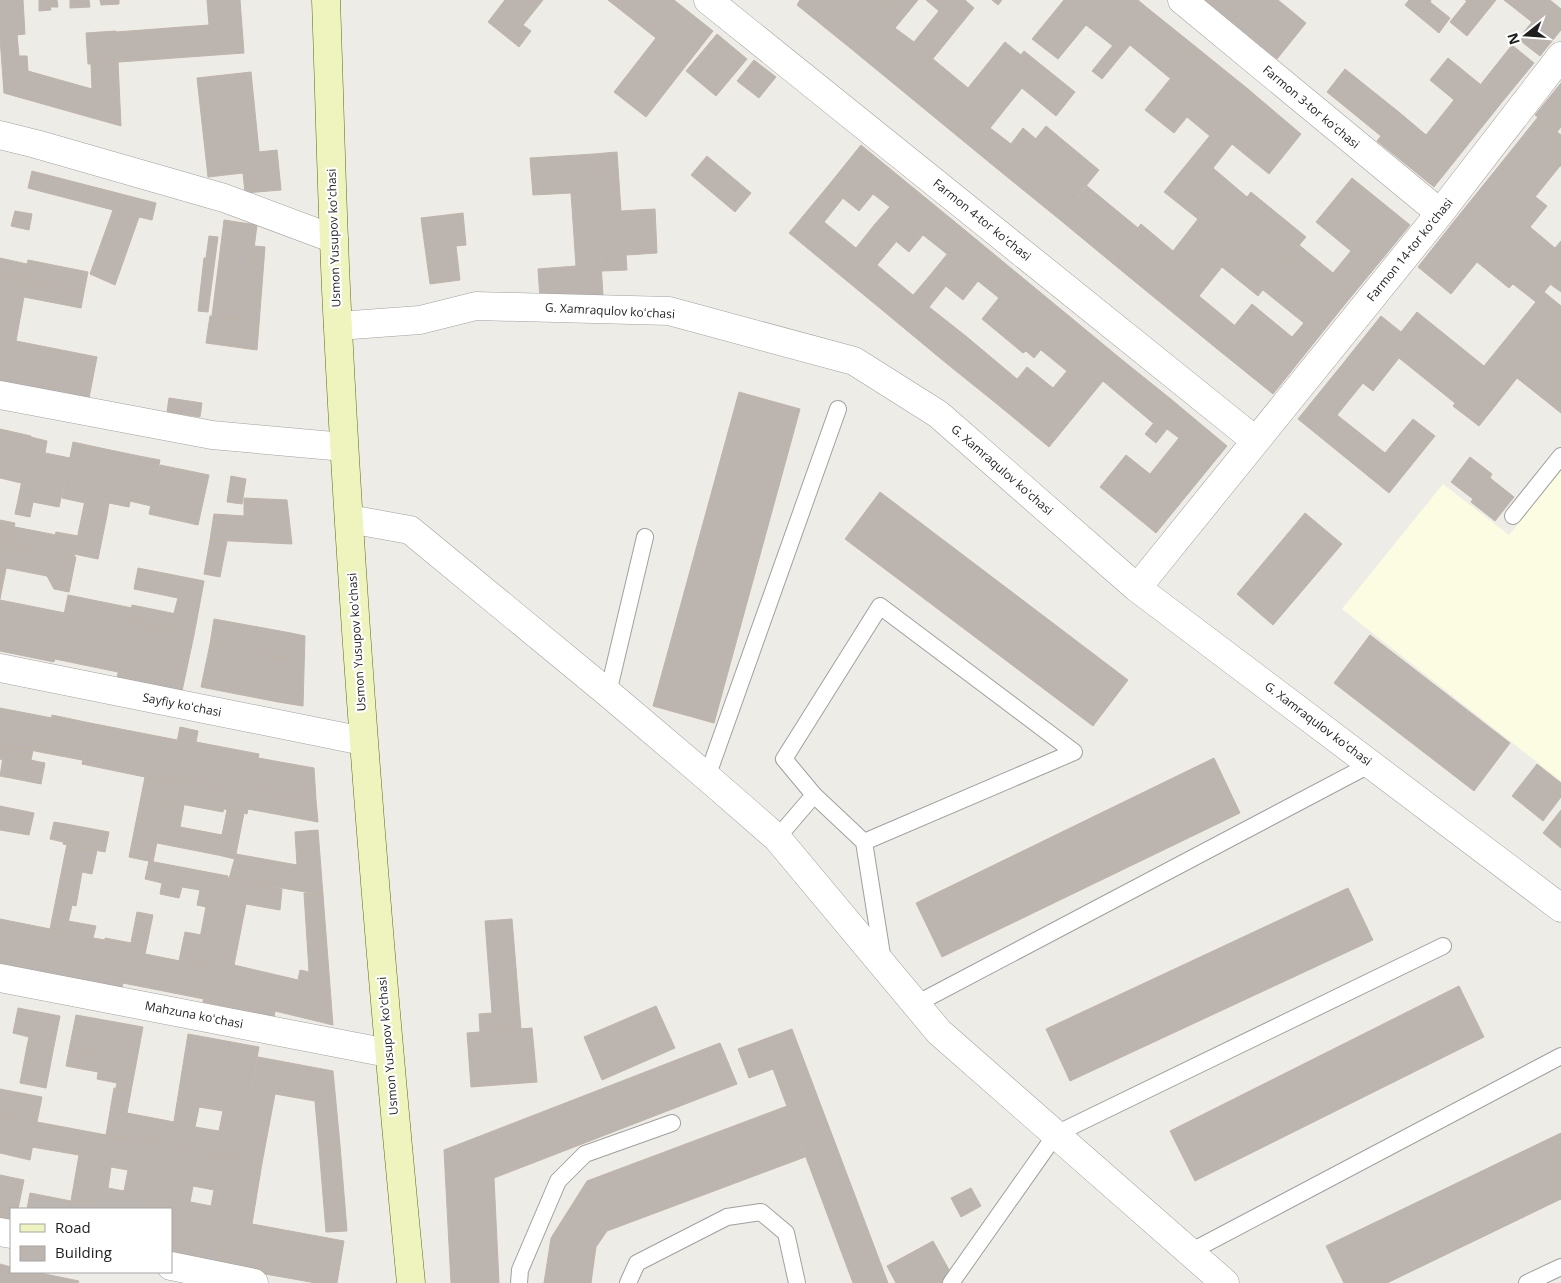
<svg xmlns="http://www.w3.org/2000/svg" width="1561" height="1283" viewBox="0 0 1561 1283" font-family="'Open Sans',sans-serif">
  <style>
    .education { fill: #fbfce1 }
    .building { fill: #bcb5af; stroke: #bfb4a9; fill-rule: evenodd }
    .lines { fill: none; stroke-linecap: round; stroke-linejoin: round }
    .lane-casing { stroke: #a0a0a0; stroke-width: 18 }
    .street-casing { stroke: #a0a0a0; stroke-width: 29 }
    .secondary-casing { stroke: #5f6c0f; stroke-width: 29 }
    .lane { stroke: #fff; stroke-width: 16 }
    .street { stroke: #fff; stroke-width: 28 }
    .secondary { stroke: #eff4be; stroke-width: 28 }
    .labels { text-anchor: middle; stroke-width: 4.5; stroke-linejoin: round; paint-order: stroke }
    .street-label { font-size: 12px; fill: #1f1f1f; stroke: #fff }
  </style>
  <rect width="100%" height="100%" fill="#eeece6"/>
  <path class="education" d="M1561,470V781L1342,609L1443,484L1509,535Z"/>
  <path class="building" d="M0,0H23L25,34L17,35L19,56H27L28,71L92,89L91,64L118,62L121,126L4,93L0,38Z
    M39,0H57L58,7H50L51,10L39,11Z
    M70,0H89L90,7L70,8Z
    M100,0H119V4L101,5Z
    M207,0H240L244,53L119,62L116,32L209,25Z
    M505,0H543L523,25L531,31L519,47L488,22Z
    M608,0H674L713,31L646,117L614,92L656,38Z
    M800,0H888L849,47L797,5Z
    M888,0H918L895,28L914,42L939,11L926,0H965L974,8L905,93L849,47Z
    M992,0H1002L998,5Z
    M1064,0H1138L1145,6L1113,46L1086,25L1058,59L1032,39Z
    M1205,0H1278L1306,23L1277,59Z
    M1409,0H1431L1430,2L1450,18L1439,33L1405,5Z
    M1465,0H1496L1467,36L1450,22L1467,1Z
    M1504,0H1550L1561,9V30L1540,56L1518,39L1532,22Z
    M1145,6L1196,47L1171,79L1130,45L1102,79L1092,71Z
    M116,31L119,62L88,64L86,33Z
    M717,34L747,59L716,96L686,71Z
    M1005,42L1021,55L956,135L905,93L933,59L968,88Z
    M1512,45L1534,63L1502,102L1481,84Z
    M1196,47L1248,89L1210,136L1187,117L1174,133L1145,110Z
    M1024,51L1075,92L1056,116L1022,88L990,128L1011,144L1023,128L1036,139L1006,176L956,135Z
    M1448,58L1502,102L1434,187L1377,141L1400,113L1426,135L1454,100L1430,80Z
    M754,60L776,77L759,98L737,81Z
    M1345,69L1400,113L1381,136L1327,92Z
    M251,72L261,171L208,177L197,78Z
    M1561,83V127L1557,132L1535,115Z
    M1248,89L1301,134L1269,174L1232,144L1213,168L1247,197L1230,219L1177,176Z
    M1538,117L1561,135V166H1560L1535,197L1498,167Z
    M1046,126L1099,170L1059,219L1006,176Z
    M861,145L966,231L947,254L923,235L909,252L875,224L890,207L873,194L859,211L828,186Z
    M277,150L281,190L245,193L243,173L261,171L259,152Z
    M617,152L621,211L655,209L657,253L626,255L627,270L602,271L594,154Z
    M594,154L603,295L540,299L538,269L576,266L571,193L533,195L530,158Z
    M707,156L751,193L735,212L691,175Z
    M1498,167L1547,206L1530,227L1555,248L1561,241V271L1545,291L1456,219Z
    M32,171L156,203L152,220L139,217L115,285L90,274L113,210L28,188Z
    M1177,176L1230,219L1161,303L1111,262L1141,224L1173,251L1198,219L1164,192Z
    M1352,178L1410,225L1341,309L1284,263L1299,245L1333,273L1351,251L1316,222Z
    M828,186L843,198L824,222L856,248L875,224L896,242L877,265L913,295L893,319L789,233Z
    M1087,186L1138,228L1111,262L1059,219Z
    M1251,192L1306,237L1284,263L1230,219Z
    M15,211L32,214L29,230L11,226Z
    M463,213L466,245L456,246L460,280L430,284L421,218Z
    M1230,219L1284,263L1258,296L1222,267L1199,296L1234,325L1216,348L1161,303Z
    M1456,219L1545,291L1536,302L1513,284L1509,288L1477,262L1451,294L1418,267Z
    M224,220L257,225L245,320L212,316Z
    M966,231L1018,274L999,298L978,281L963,300L931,274Z
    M209,236L218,237L208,312L198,311L204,258H206Z
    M254,246L265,247L257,350L206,343L210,316L245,320Z
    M0,258L27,264L24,280L0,275Z
    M28,260L88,272L84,292L24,280Z
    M1284,263L1341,309L1273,394L1216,348L1252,304L1292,337L1304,323L1263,290Z
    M1561,271V292L1550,284Z
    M931,274L946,286L929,307L967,337L946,363L893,319Z
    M1018,274L1069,316L1034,358L1026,351L1023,353L982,319Z
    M0,275L27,280L16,341L97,357L88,403L0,386Z
    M27,280L84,292L81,308L24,297Z
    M1544,292L1561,306V349L1523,318Z
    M1417,312L1484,366L1455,403L1399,358L1373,391L1341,366L1381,316L1401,332Z
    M1069,316L1121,359L1103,381L1083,365L1073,376L1041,350Z
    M1523,318L1561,349V413L1517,378L1510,387L1484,366Z
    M967,337L1017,379L997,404L946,363Z
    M1121,359L1172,400L1153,423L1103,381Z
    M1083,365L1103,381L1049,447L997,404L1027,367L1053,388L1067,371L1073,376Z
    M1341,366L1363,383L1337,415L1385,453L1413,419L1435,436L1389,493L1298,419Z
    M1484,366L1510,387L1495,406L1469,385Z
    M1469,385L1495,406L1479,426L1453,406Z
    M739,392L800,409L714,723L653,706Z
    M169,398L202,403L200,417L167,412Z
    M1172,400L1227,446L1156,533L1100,487L1126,455L1150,474L1179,438L1167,429L1156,443L1145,434Z
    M0,429L31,436L21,483L0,478Z
    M31,437L47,441L45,453L70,458L59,507L33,502L30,517L15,514Z
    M73,442L96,447L85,503L62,498Z
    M96,447L139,456L129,507L109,503L107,515L83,510Z
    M139,456L160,460L151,506L130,501Z
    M1470,457L1492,474L1490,478L1514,497L1495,521L1471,502L1473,499L1451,482Z
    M160,465L209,475L198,525L149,514Z
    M231,476L246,479L242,504L227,502Z
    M880,492L1128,680L1093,726L845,539Z
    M244,498L287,500L292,544L210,540L214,514L244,516Z
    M83,510L107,515L98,559L74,554Z
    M1305,513L1342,544L1273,625L1237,594Z
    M0,520L15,523L11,544L0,542Z
    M15,527L56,535L52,552L11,544Z
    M56,532L78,536L74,557L52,552Z
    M210,540L227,541L220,577L204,574Z
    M0,542L11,544L0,599Z
    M11,544L76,557L69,592L54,589L47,576L6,568Z
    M138,568L204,581L194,635L178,632L181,615L174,613L178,598L134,589Z
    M68,595L132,608L118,672L55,659Z
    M0,600L65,613L54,662L0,651Z
    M132,605L181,615L178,632L129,621Z
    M214,619L291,633L286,659L210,644Z
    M129,621L194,635L182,691L117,678Z
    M291,633L305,636L303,706L278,702Z
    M1370,635L1510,743L1474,791L1334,683Z
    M210,644L286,659L278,702L201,687Z
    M0,708L52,718L45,753L5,745L2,760L0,759Z
    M52,715L90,723L82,760L45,753Z
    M90,723L177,740L169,782L82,764Z
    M180,727L198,731L196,742L259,754L247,814L224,809L228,788L170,776Z
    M5,745L33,750L31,760L20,758L16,779L0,776Z
    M20,758L45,763L41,784L16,779Z
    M258,758L314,768L316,800L252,788Z
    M1214,758L1240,813L942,957L916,903Z
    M1537,764L1561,783V797L1543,821L1512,796Z
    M170,776L228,788L223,812L165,801Z
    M145,777L169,782L153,862L129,857Z
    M252,788L316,800L318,822L248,809Z
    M165,801L184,805L180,827L222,835L218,855L157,843Z
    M0,806L34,813L29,835L0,830Z
    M227,810L244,813L235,859L218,855Z
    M1561,810V848L1543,833Z
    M54,822L66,824L63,842L50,839Z
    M66,824L109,832L105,852L63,844Z
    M318,830L323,895L229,879L236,854L297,865L295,832Z
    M67,844L97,850L92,874L82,872L76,906L72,905L66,932L50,929Z
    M149,861L228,876L210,967L195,964L206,907L197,905L200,890L182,887L179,898L160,894L162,883L145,879Z
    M228,878L282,889L280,910L246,904L234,965L281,976L274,1017L203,1002Z
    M1348,888L1373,940L1070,1081L1046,1029Z
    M304,893L323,895L333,1025L275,1011L281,976L298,980L300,970L309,972Z
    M137,912L153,915L145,954L210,967L204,999L123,983Z
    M0,919L50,929L42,972L0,963Z
    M512,919L521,1029L480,1032L479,1014L492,1013L485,921Z
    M68,921L96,926L93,938L105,940V938L131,943L122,988L42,972L50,929L66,932Z
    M185,932L201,935L195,964L179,961Z
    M1459,986L1484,1037L1195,1181L1170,1131Z
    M656,1006L675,1048L602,1080L584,1037Z
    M18,1008L60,1016L53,1051L27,1046L29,1037L13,1033Z
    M76,1015L143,1027L131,1091L116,1088L117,1083L97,1079L101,1056L69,1050Z
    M532,1028L537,1082L471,1087L467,1033Z
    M792,1029L888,1283H853L773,1069L749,1078L738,1049Z
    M188,1034L259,1047L239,1159L170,1146ZM199,1107L223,1111L219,1131L195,1127Z
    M720,1043L737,1084L494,1178L499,1283H451L444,1150Z
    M27,1046L53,1051L46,1088L20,1083Z
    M69,1050L101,1056L98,1072L66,1066Z
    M258,1057L333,1071L340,1145L319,1147L315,1101L275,1094L262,1163L239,1159Z
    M114,1088L131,1091L127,1113L174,1122L170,1146L106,1135Z
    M0,1089L42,1097L37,1122L0,1115Z
    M787,1106L805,1157L607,1231L596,1247L591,1283H544L551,1238L587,1181Z
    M0,1115L37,1122L30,1160L0,1153Z
    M37,1122L101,1134L88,1209H27L30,1193L71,1201L79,1155L32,1147Z
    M1561,1133V1199L1387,1283H1344L1326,1246Z
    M101,1134L170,1146L158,1209H88ZM111,1167L128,1170L124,1191L108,1188Z
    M340,1145L347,1231L326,1232L319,1147Z
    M170,1146L239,1159L220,1266L171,1257V1209H158ZM193,1186L214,1190L211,1206L190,1202Z
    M239,1159L262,1163L252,1224L344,1241L337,1283H316L220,1266Z
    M0,1175L24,1180L18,1209H11V1225L0,1223Z
    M971,1188L981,1206L961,1217L951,1198Z
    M933,1241L953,1277L942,1283H896L887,1266Z
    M0,1264L11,1267L9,1283H0Z
    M11,1270V1272H35L79,1281L78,1283H9Z"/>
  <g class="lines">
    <defs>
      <path id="lane" d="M1513,516L1561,456
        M608,693L645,537
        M707,777L838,409
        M777,838L814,795L784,759L880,606L1074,752L864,842L814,795
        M864,842L883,961
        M916,1004L1371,764
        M1190,1252L1561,1056
        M519,1283L520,1270L558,1181L585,1154L672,1123
        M628,1283L637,1263L727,1217L761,1212L786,1233L797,1283
        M951,1283L1056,1134L1443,946
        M1527,1283L1561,1267"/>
      <path id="street" d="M708,0L1256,441
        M1182,0L1440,213
        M0,135L36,144L224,198L334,239
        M338,326L420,320L476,306L669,311L854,361L938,414L1137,588L1561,908
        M0,395L212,435L344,447
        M349,519L410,530L608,693L707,777L777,838L939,1032L1225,1283
        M1137,588L1440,213L1561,56
        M0,668L363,741
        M0,978L388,1053
        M0,1232L11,1234
        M171,1266L254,1283"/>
      <path id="secondary" d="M326,0C330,110 332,220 338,329C354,648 380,966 411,1283"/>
    </defs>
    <use href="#lane" class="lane-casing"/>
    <use href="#street" class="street-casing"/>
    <use href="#secondary" class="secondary-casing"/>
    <use href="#lane" class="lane"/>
    <use href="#street" class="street"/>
    <use href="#secondary" class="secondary"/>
  </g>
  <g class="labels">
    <g class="street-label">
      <text transform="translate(1311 107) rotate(40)" y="4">Farmon 3-tor koʻchasi</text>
      <text transform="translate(982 220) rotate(39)" y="4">Farmon 4-tor koʻchasi</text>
      <text transform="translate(334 238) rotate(-92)" y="4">Usmon Yusupov ko'chasi</text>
      <text transform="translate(1410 250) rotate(-51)" y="4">Farmon 14-tor koʻchasi</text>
      <text transform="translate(610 311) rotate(3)" y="4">G. Xamraqulov koʻchasi</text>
      <text transform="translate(1002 470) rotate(41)" y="4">G. Xamraqulov koʻchasi</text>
      <text transform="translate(357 642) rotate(-94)" y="4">Usmon Yusupov ko'chasi</text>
      <text transform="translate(182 705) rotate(11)" y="4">Sayfiy koʻchasi</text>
      <text transform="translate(1318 724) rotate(37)" y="4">G. Xamraqulov koʻchasi</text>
      <text transform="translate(194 1015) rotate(11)" y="4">Mahzuna koʻchasi</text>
      <text transform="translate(388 1046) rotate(-95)" y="4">Usmon Yusupov ko'chasi</text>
    </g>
  </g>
  <rect x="10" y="1208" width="162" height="65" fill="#ffffff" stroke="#a5a5a5"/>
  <rect x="20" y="1224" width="25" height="8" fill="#eff4be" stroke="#a5a5a5"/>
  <text x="55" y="1233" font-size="15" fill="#1f1f1f">Road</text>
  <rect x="20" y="1246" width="25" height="15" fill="#bcb5af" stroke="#a5a5a5"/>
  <text x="55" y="1258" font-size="15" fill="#1f1f1f">Building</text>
  <g transform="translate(1526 35) rotate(253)" stroke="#ffffff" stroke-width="4" paint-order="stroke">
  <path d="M0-4L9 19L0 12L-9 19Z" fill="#1f1f1f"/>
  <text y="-8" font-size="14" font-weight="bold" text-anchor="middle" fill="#1f1f1f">N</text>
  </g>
</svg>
